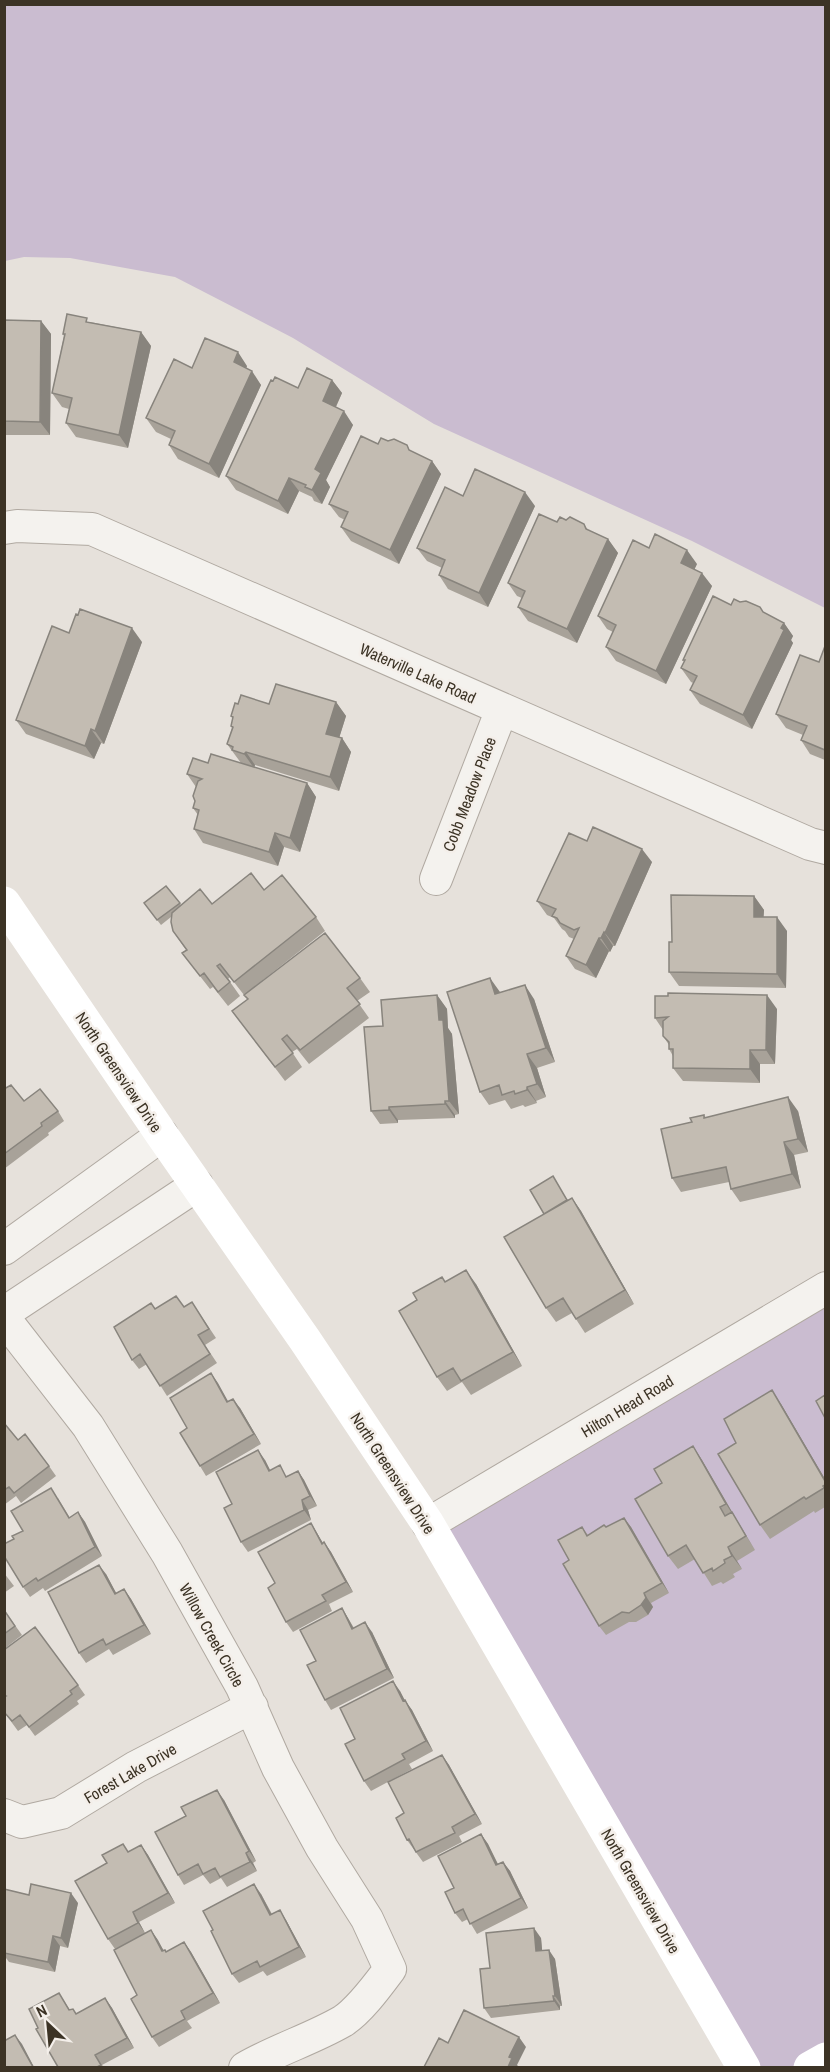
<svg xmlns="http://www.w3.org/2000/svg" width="830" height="2072" viewBox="0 0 830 2072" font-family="'Archivo Narrow',sans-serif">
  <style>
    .green { fill: #cabcd0 }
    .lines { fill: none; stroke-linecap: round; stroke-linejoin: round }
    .street-casing { stroke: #b0a9a1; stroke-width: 34 }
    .street { stroke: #f4f2ee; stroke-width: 32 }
    .secondary { stroke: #fff; stroke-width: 33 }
    .wall { fill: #a8a299 }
    .shaded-wall { fill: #88847d }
    .building { fill: #c3bcb2; stroke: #88847d; stroke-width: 1.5 }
    .labels { text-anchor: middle; stroke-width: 5; stroke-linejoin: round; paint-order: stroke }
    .street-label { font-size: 16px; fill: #3c3325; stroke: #f4efea }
  </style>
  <rect width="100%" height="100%" fill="#e6e1db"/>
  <path class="green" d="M5,4L825,5V608L692,541L434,424L293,338L175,277L70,258L24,257L5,261Z
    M825,1291V2067H747L423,1527Z"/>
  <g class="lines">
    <defs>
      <path id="street" d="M4,528L17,526L92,529L810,844L826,848
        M436,879L502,709
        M4,1249L162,1135
        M4,1313L197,1185
        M4,1318L88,1426L167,1553L242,1687L278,1768L322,1848L367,1919L390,1969C378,1985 360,2010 343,2021C312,2039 276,2050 245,2068
        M428,1524L826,1288
        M4,1815L22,1822L61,1813L136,1767L252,1707"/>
    </defs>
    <use href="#street" class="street-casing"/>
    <use href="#street" class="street"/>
    <path class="secondary" d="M4,903L162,1135L305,1340L428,1524L744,2068
      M810,2068L826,2059"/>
  </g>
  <path class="wall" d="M4,320L41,321L51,334L50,435H4Z
    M90,322L141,332L151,346L128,448L76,437L66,423L69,409L62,407L52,393L64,336L63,334Z
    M247,366L246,368L261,385L219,478L178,459L169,445L171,439L156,432L146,418L192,368Z
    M332,380L342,393L336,407L353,425L326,480L330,487L322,504L314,501L312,497L299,491L288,514L236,490L226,476L298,388Z
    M388,441L407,445L410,451L432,461L441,474L399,564L351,541L341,527L345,520L339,517L329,504L378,444Z
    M463,496L535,506L488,607L448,589L439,575L442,568L427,561L417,548Z
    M566,520L584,524L588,530L608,539L618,553L577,643L528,621L518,607L522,598L517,596L508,583L557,522Z
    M697,564L694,569L712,586L666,684L616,661L606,647L613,632L607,629L598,616Z
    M731,605L763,613L784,623L793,636L791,640L793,643L752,729L700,704L690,690L693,683L691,682L681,668L684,661L683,660Z
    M69,633L142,642L104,744L101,743L94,759L26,734L16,720Z
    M825,646V760L810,754L801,740L803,735L786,728L776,714L819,662Z
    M336,702L346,716L339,738H342L351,752L339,791L255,765L254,767L307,783L316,797L300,852L284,847L278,866L203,843L194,829L198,815L193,808L195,801L196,787L187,774L208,763H241L227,744L232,728L231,726L233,719L231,716L238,704Z
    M587,841L652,862L615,946H613L610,952L609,951L596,978L575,969L566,956L574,939L569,937L565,931L562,929L554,918L547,915L537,901Z
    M166,886L181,905L212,904L264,890L316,917L325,931L263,980L360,978L370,992L357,1001L369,1018L309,1064L297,1049L292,1052L302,1067L285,1081L232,1011L248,1000L244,995L230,977L228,979L240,996L228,1006L213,987L210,989L182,953L186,950L173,931L171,917L161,925L144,903Z
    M754,896L764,910L763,917L787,931L786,988L679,986L669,972L672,942Z
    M500,993L534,999L555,1062L537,1068L546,1097L536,1101L537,1103L525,1107L523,1105L511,1109L505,1100L489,1105L480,1092Z
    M437,995L447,1009L448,1028L452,1034L459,1114L455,1115V1118L398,1120V1123L380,1124L371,1111L383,1026Z
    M777,1009L775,1064H760V1083L683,1081L673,1068V1056L669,1049V1045L663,1036V1030L655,1018Z
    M4,1089L24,1101L58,1111L64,1121L48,1133L49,1135L4,1169Z
    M798,1111L808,1152L794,1155L801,1188L740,1202L731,1189L729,1182L681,1192L672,1178L692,1122L704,1115L706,1118Z
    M572,1198L581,1211L634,1304L585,1333L572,1313L556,1322L546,1308L544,1214Z
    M446,1282L476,1284L522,1366L471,1395L462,1382L447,1391L437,1377L417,1300Z
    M192,1302L216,1338L205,1345L217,1363L167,1396L147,1364L139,1369L132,1360L155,1309L184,1307Z
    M211,1373L228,1402L240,1408L261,1444L206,1476L200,1466L187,1428Z
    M781,1404L825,1479V1507L815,1513L814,1511L770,1539L760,1525L736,1443Z
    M4,1423L18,1440L49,1466L56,1476L21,1503L16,1496L4,1505Z
    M693,1446L702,1460L735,1517L755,1550L737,1561L742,1569L733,1574L735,1577L723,1584L721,1582L712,1586L695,1559L678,1569L668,1556L662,1483Z
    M265,1460L270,1470L287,1476L298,1471L304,1480L317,1506L308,1510L311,1520L248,1552L241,1542L232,1504Z
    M58,1498L70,1518L78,1512L85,1522L102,1556L45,1591L43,1588L30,1597L23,1587L14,1539Z
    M624,1518L631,1527L669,1593L651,1603L653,1607L648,1615L636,1622H629L606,1635L599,1626L569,1560L582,1527L588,1535L606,1527Z
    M311,1523L323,1543L324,1542L331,1552L353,1592L329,1604L332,1611L293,1632L286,1622L275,1583Z
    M4,1573L14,1586L4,1593Z
    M106,1574L116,1593L124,1589L131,1599L151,1634L113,1655L109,1649L86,1663L79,1653Z
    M342,1608L354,1628L372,1632L394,1678L331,1710L325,1700L316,1661Z
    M4,1610L22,1635L4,1649Z
    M78,1685L85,1695L77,1701L79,1704L35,1736L27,1725L18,1731L4,1712Z
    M400,1691L404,1700L412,1710L433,1751L409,1764L412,1769L371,1791L364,1781L355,1739Z
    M442,1755L449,1765L482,1824L459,1836L462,1842L423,1862L407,1840L404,1813Z
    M224,1800L256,1861L253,1863L257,1871L227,1887L221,1878L210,1884L203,1875L184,1885L178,1875Z
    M481,1834L488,1844L498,1864L503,1862L510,1871L528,1908L477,1934L468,1919L462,1922L455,1913L454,1888Z
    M141,1845L148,1855L175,1903L139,1922L145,1933L151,1930L164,1951L166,1952L184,1942L191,1952L220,2003L187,2021L192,2028L159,2047L152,2037L137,1995L115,1949L108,1939L129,1852Z
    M4,1889L29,1895L78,1903L68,1948L60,1946L55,1972L9,1962L6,1958H4Z
    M261,1894L272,1914L286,1920L306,1957L267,1976L263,1971L239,1983L232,1974Z
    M541,1938L542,1950L555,1959L562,2006H560V2010L491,2018L484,2008L490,1968Z
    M59,1993L70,2010L76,2014L105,1998L112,2008L134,2048L102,2065L104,2067H58L38,2028Z"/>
  <path class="shaded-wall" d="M41,321L51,334L50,435L40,422Z
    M141,332L151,346L128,448L119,435Z
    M238,352L247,366L243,376L234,362Z
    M252,371L261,385L219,478L209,464Z
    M332,380L342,393L332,415L323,401Z
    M344,411L353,425L326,480L330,487L322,504L312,490L315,469Z
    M432,461L441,474L399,564L390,550Z
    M289,478L299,491L288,514L278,501Z
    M525,492L535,506L488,607L479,593Z
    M608,539L618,553L577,643L567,629Z
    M687,550L697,564L691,577L681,563Z
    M702,573L712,586L666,684L656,671Z
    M784,623L793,636L791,640L793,643L752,729L743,715Z
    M132,628L142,642L104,744L95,731Z
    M336,702L346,716L336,748L326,734Z
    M91,729L101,743L94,759L85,746Z
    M342,738L351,752L339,791L330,777Z
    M246,752L255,765L254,768L244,754Z
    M307,783L316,797L300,852L290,838Z
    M275,833L284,847L278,866L269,852Z
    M642,849L652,862L615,946L605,933Z
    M754,896L764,910L763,930L754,917Z
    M777,917L787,931L786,988L777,974Z
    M604,932L613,946L610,952L601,938Z
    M599,938L609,951L596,978L586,965Z
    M490,978L500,992L504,1008L495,994Z
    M525,985L534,999L555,1062L546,1048Z
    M437,995L447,1009L448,1028L452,1034L459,1114L449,1101L439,1020Z
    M767,995L777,1009L775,1064L766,1050Z
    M750,1050L760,1064V1083L750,1069Z
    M527,1054L537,1068L546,1097L537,1084Z
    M527,1087L536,1101L537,1103L527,1090Z
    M788,1097L798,1111L808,1152L798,1139Z
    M445,1101L455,1115V1118L445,1104Z
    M389,1107L398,1120V1123L389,1110Z
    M784,1142L794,1155L801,1188L792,1174Z
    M572,1198L581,1211L634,1304L625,1290Z
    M466,1270L476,1284L522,1366L513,1352Z
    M211,1373L218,1383L234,1412L227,1402Z
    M772,1390L781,1404L825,1479V1481Z
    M233,1399L240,1408L261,1444L254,1434Z
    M693,1446L702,1460L735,1517L755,1550L726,1504Z
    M258,1450L265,1460L275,1480L269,1471Z
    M298,1471L304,1480L317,1506L310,1496Z
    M302,1500L308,1510L311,1520L304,1510Z
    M78,1512L85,1522L102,1556L95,1547Z
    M624,1518L631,1527L669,1593L662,1583Z
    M311,1523L317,1533L329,1554L322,1544Z
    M324,1542L331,1552L353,1592L346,1582Z
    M728,1547L737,1561L742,1569L732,1556Z
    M99,1565L106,1574L122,1604L115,1594Z
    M124,1589L131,1599L151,1634L144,1625Z
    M644,1593L653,1607L648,1615L641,1605Z
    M342,1608L348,1618L359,1639L352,1629Z
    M365,1622L372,1632L394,1678L387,1669Z
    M393,1681L400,1691L410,1710L403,1701Z
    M405,1700L412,1710L433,1751L426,1741Z
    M442,1755L449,1765L482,1824L475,1814Z
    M217,1790L224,1800L256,1861L249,1851Z
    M481,1834L488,1844L503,1875L496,1865Z
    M141,1845L148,1855L175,1903L168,1893Z
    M246,1853L253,1863L257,1871L250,1862Z
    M503,1862L510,1871L528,1908L521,1898Z
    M254,1884L261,1894L277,1925L270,1915Z
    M71,1893L78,1903L68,1948L61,1938Z
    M280,1910L286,1920L306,1957L299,1947Z
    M133,1912L139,1922L145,1933L138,1923Z
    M534,1928L541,1938L543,1960L536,1951Z
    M151,1930L158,1940L169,1961L162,1951Z
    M53,1936L60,1946L55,1972L48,1962Z
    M184,1942L191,1952L220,2003L213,1993Z
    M549,1950L555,1959L562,2006L555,1996Z
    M553,1996L560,2006V2010L554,2001Z
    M105,1998L112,2008L134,2048L127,2038Z
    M15,2035L22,2044L34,2067H33Z
    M519,2037L526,2047L517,2065L519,2067H508L509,2057Z"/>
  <path class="building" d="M67,314L87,318L86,322L141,332L119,435L66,423L72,398L52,393L65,334H63Z
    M4,320L41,321L40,422L4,421Z
    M205,338L238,352L234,362L252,371L209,464L169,445L175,431L146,418L174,359L192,368Z
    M307,368L332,380L323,401L344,411L315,469L321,473L312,490L305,487L306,485L289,478L278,501L226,476L271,380L273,381L275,377L298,388Z
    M361,436L378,444L381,438L388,441L394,439L407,445L409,450L432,461L390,550L341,527L348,512L329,504Z
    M475,469L525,492L479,593L439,575L445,560L417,548L445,487L463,496Z
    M539,514L557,522L560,517L566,520L570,517L584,524L586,529L608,539L567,629L518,607L525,591L508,583Z
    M655,534L687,550L681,563L702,573L656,671L606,647L616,625L598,616L633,540L649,548Z
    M713,596L731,605L734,599L740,602L746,601L760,607L763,612L784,623L781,628L784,630L743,715L690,690L697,676L681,668L685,660H683Z
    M80,609L132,628L95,731L91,729L85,746L16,720L52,626L69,633L76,614L78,615Z
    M825,646V750L801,740L807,726L776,714L800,655L819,662Z
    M276,684L336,702L326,734L342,738L330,777L246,752L244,754L232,750L233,747L227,744L233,727L231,726L233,717L231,716L235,703L238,704L241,695L269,704Z
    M211,754L307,783L290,838L275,833L269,852L194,829L199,810L193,808L195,801L193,796L198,781L202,779L187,774L193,758L208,763Z
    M593,827L642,849L605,933L604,932L601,938H599L586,965L566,956L579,928L574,930L560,923L557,918L552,916L556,909L537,901L569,833L587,841Z
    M251,873L264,890L282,875L316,917L234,982L220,964L217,966L230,982L218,992L204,973L200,976L182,953L187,950L173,931L171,922L172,913L200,889L212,904Z
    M166,886L180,903L157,920L144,903Z
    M671,895L754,896V917H777V974L669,972V942H672Z
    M325,933L360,978L347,988L360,1004L300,1050L287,1035L282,1039L293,1053L275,1067L232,1011L248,999L244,995Z
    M490,978L495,994L525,985L546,1048L527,1054L537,1084L527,1087V1090L515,1094L514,1091L502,1095L499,1085L480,1092L447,992Z
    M668,993L767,995L766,1050H750V1069L673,1068V1049H669V1042L663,1036V1021L668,1017L655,1018V996H668Z
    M437,995L439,1020H443L449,1101H445V1104L389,1107V1110L371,1111L364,1027L383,1026L381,1000Z
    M11,1085L24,1101L40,1089L58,1111L41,1123L42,1126L4,1154V1089Z
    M788,1097L798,1139L784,1142L792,1174L731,1189L726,1167L672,1178L661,1129L692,1122L690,1118L704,1115V1118Z
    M553,1176L567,1200L544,1214L530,1190Z
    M572,1198L625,1290L576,1319L563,1298L546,1308L504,1237Z
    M466,1270L513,1352L461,1381L453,1368L437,1377L399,1311L417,1300L413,1293L442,1277L445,1282Z
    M176,1296L184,1307L192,1302L209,1329L198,1335L210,1354L160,1386L140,1354L132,1360L114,1327L151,1303L155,1309Z
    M211,1373L227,1402L233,1399L254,1434L200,1466L180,1433L187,1428L170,1398Z
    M772,1390L825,1481V1485L823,1486L824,1488L806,1499L804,1497L760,1525L718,1454L736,1443L724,1419Z
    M825,1395V1418L816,1401Z
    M4,1423L18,1440L25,1434L49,1466L14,1493L9,1487L4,1490Z
    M693,1446L726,1504L720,1507L725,1516L732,1512L746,1536L728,1547L732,1556L724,1560L725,1563L713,1571L712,1568L703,1573L686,1545L668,1556L635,1499L662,1483L654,1469Z
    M258,1450L269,1471L280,1465L286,1477L298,1471L310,1496L302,1500L304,1510L241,1542L224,1508L232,1504L216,1472Z
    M51,1488L69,1518L78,1512L95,1547L38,1581L36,1578L23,1587L4,1556V1544L14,1539L12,1536L23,1531L11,1511Z
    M624,1518L662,1583L644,1593L646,1598L641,1605L629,1613L622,1612L599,1626L563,1564L569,1560L558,1540L582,1527L587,1536L604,1525L606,1527Z
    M311,1523L322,1544L324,1542L346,1582L322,1595L326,1601L286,1622L268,1588L275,1583L258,1552Z
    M99,1565L115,1594L124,1589L144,1625L106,1645L103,1639L79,1653L48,1592Z
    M342,1608L352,1629L365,1622L387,1669L325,1700L307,1665L316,1661L300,1630Z
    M4,1610L15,1626L4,1634Z
    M35,1627L78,1685L70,1691L72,1694L29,1727L20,1715L12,1721L4,1712V1697L6,1696L4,1695V1650Z
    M393,1681L403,1701L405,1700L426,1741L402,1754L405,1759L364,1781L345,1744L355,1739L340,1708Z
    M442,1755L475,1814L452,1827L455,1833L416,1852L409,1839L407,1840L396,1818L404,1813L388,1782Z
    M217,1790L249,1851L246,1853L250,1862L220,1877L215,1868L203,1874L198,1864L178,1875L155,1832L186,1816L181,1807Z
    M481,1834L496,1865L503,1862L521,1898L470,1924L463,1909L455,1913L445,1892L454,1888L438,1856Z
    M123,1844L128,1852L141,1845L168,1893L133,1912L138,1923L108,1939L75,1881L107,1863L102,1855Z
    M31,1884L71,1893L61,1938L53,1936L48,1962L4,1953V1889L29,1895Z
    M254,1884L270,1915L280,1910L299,1947L260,1967L257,1961L232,1974L211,1931L213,1930L203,1911Z
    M534,1928L536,1951L549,1950L555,1996H553L554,2001L484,2008L480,1969L490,1968L486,1933Z
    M151,1930L162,1951L165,1950L166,1952L184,1942L213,1993L181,2011L185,2019L152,2037L131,1999L137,1995L114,1950Z
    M59,1993L69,2010L73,2009L76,2014L105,1998L127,2038L95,2055L101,2065L97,2067H58L36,2029L38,2028L29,2009Z
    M464,2010L519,2037L509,2057L512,2058L508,2067H424L439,2038L448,2043Z
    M15,2035L33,2067H4V2041Z"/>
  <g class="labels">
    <g class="street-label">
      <text transform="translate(418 673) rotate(24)" y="6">Waterville Lake Road</text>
      <text transform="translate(469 794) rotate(-69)" y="6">Cobb Meadow Place</text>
      <text transform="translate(119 1072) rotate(56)" y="6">North Greensview Drive</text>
      <text transform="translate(627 1406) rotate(-31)" y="6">Hilton Head Road</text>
      <text transform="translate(393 1473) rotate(57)" y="6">North Greensview Drive</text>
      <text transform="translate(212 1635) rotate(61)" y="6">Willow Creek Circle</text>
      <text transform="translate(130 1773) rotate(-30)" y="6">Forest Lake Drive</text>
      <text transform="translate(641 1891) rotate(60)" y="6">North Greensview Drive</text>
    </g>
  </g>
  <rect width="830" height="2072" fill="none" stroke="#3c3325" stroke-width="12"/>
  <g transform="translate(48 2024) rotate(334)" stroke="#f4efea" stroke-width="4.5" paint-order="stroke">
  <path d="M0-4.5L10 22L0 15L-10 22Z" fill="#3c3325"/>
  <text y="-9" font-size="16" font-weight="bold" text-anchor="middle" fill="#3c3325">N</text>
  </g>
</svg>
